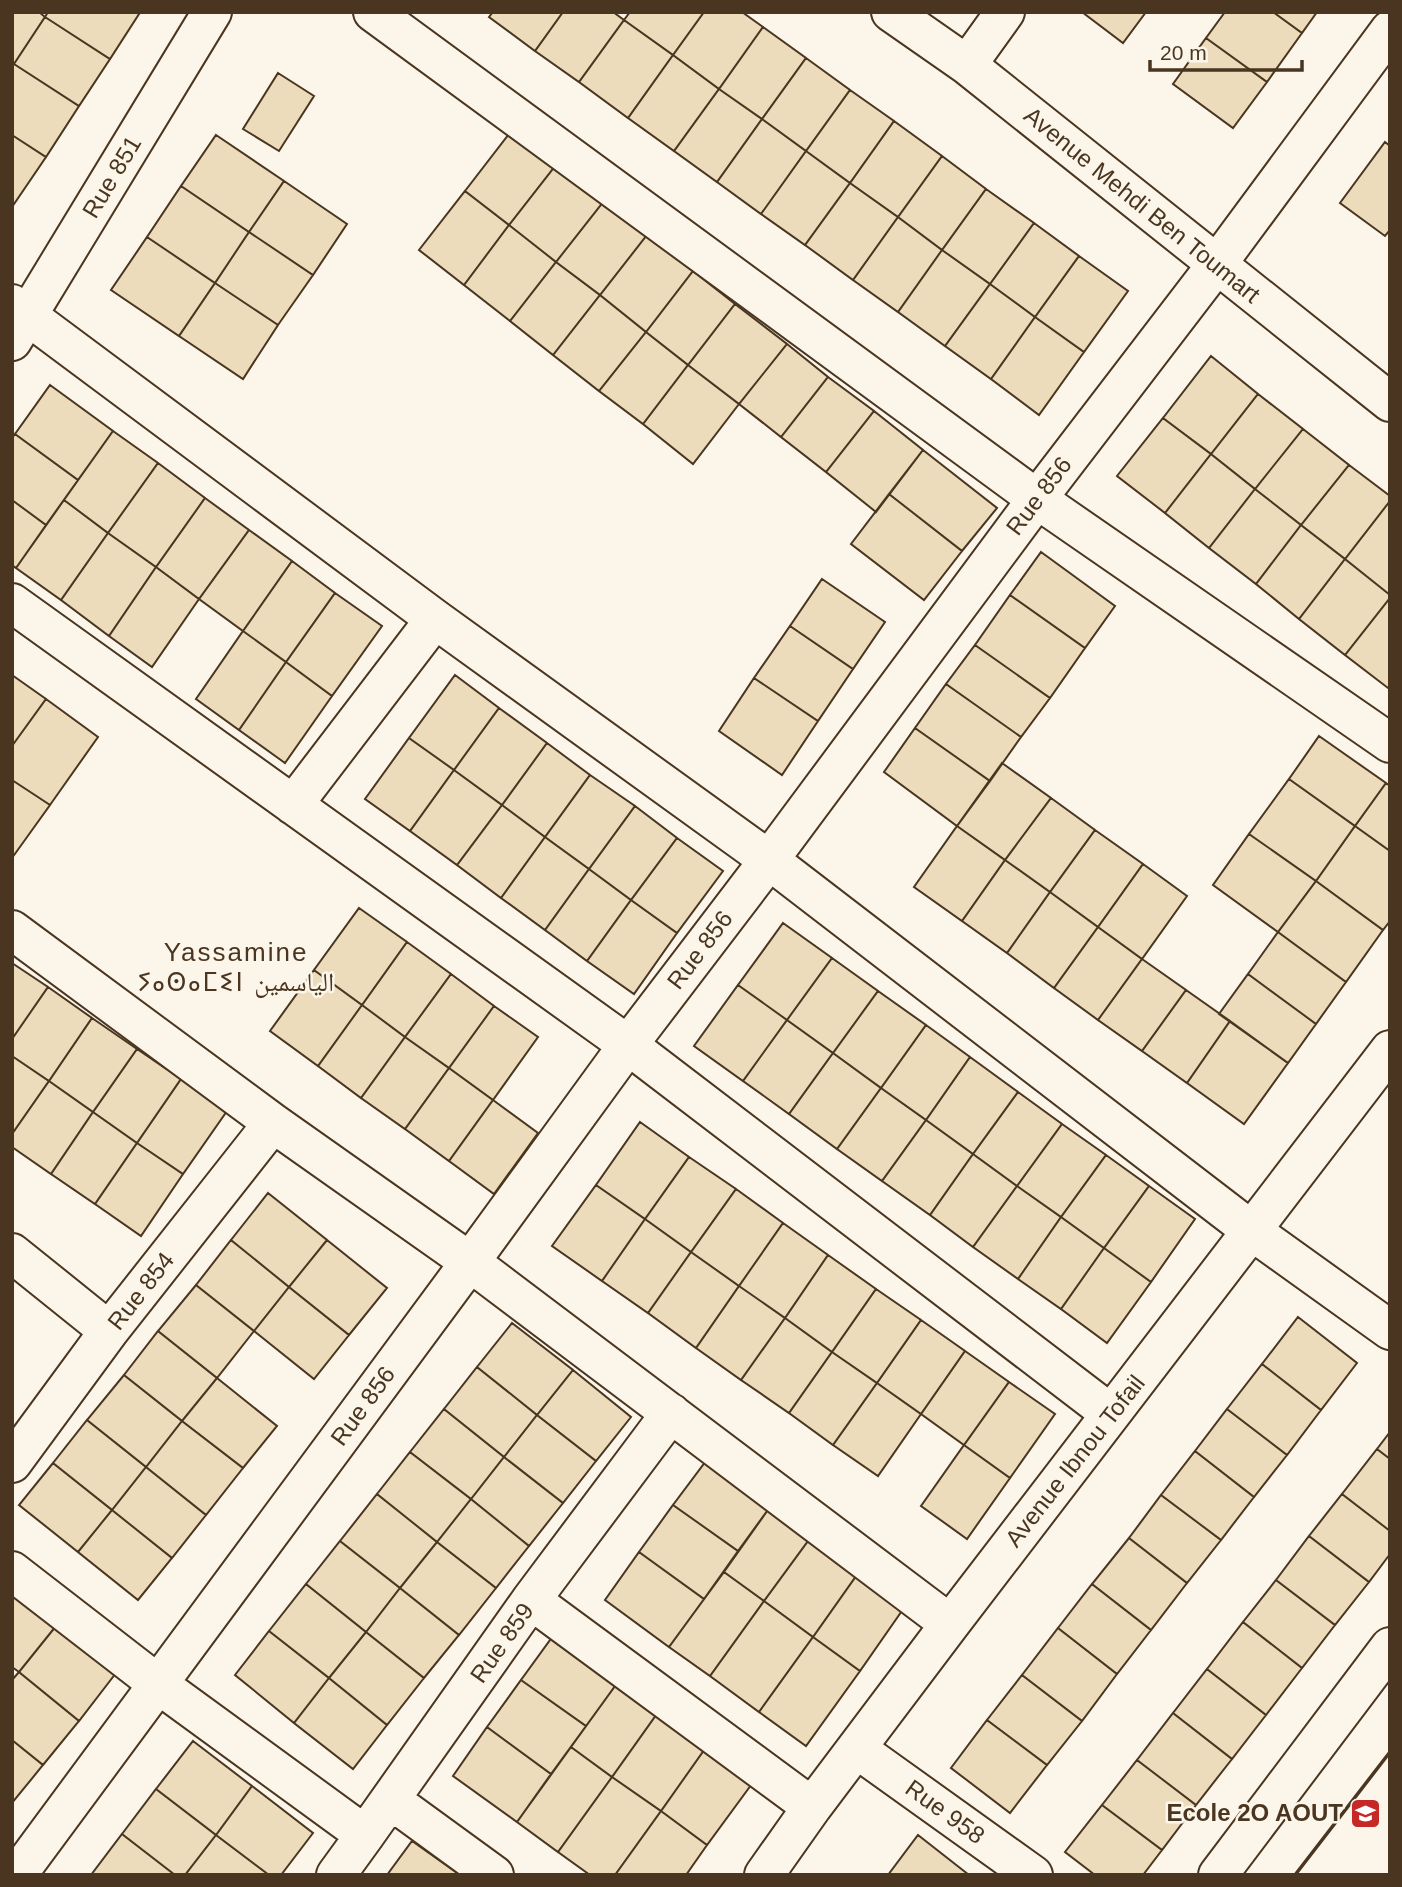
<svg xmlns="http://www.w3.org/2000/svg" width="1402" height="1887" viewBox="0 0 1402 1887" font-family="Helvetica,'Noto Naskh Arabic','Noto Sans Tifinagh',sans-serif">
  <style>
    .building { fill: #ecdcbc; stroke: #4a3520; stroke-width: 2 }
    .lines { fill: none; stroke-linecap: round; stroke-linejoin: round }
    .minor-casing { stroke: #4a3520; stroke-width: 42 }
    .minor { stroke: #fbf6e9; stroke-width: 38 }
    .wall { stroke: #4a3520; stroke-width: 3.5 }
    .labels { text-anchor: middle; stroke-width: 5; stroke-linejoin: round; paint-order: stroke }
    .street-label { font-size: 24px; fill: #4a3520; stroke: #fbf6e9 }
    .poi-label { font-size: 24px; font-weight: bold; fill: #4a3520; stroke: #fbf6e9; text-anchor: end }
    .neighbourhood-label { font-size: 26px; letter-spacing: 2px; fill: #4a3520; stroke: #fbf6e9 }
  </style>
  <rect width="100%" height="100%" fill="#fbf6e9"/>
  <path class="building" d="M12,12H39L45,17L14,64L12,63Z
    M48,12H136L139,14L110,59L45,17Z
    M493,12H563L535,51L489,17Z
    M563,12H613L624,20L579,82L535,51Z
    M630,12H704L673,55L624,20Z
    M704,12H742L763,27L719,89L673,55Z
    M1082,12H1146L1123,43Z
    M1225,12H1273L1302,33L1267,82L1206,38Z
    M1273,12H1317L1302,33Z
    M45,17L110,59L79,106L14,64Z
    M624,20L673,55L628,118L579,82Z
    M763,27L806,58L762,119L719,89Z
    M1206,38L1267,82L1233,128L1173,84Z
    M673,55L719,89L674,151L628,118Z
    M806,58L850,90L806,151L762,119Z
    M14,64L79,106L46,157L12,135V67Z
    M278,73L314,96L279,151L243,129Z
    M719,89L762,119L717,182L674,151Z
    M850,90L894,121L850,183L806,151Z
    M762,119L806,151L761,214L717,182Z
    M894,121L942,156L898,217L850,183Z
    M512,130L556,165L509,225L465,191Z
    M12,135L46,157L12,207Z
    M216,135L284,181L249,232L181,186Z
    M1385,142L1390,146V230L1385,236L1340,203Z
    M806,151L850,183L805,245L761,214Z
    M942,156L986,189L942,250L898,217Z
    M556,165L604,201L556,262L509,225Z
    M284,181L347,224L313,275L249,232Z
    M850,183L898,217L853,280L805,245Z
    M181,186L249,232L215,283L147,237Z
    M986,189L1034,223L990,284L942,250Z
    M465,191L509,225L464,285L419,250Z
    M604,201L647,235L600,295L556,262Z
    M898,217L942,250L898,312L853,280Z
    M1034,223L1079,256L1035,317L990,284Z
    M509,225L556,262L510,321L464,285Z
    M249,232L313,275L278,325L215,283Z
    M647,235L693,271L646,332L600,295Z
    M147,237L215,283L179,336L111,290Z
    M942,250L990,284L945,346L898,312Z
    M1079,256L1128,291L1084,352L1035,317Z
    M556,262L600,295L553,355L510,321Z
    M693,271L735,304L688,365L646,332Z
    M215,283L278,325L243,379L179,336Z
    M990,284L1035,317L991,379L945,346Z
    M600,295L646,332L599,391L553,355Z
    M735,304L787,344L739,404L688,365Z
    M1035,317L1084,352L1039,415L991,379Z
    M646,332L688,365L643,424L599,391Z
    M787,344L828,377L781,437L739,404Z
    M1211,356L1258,394L1211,454L1163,418Z
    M688,365L739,404L693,464L643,424Z
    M828,377L874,411L826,472L781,437Z
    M50,385L113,431L78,480L15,434Z
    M1258,394L1303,429L1255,489L1211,454Z
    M874,411L923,450L876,512L826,472Z
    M1163,418L1211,454L1165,513L1117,476Z
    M1303,429L1349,465L1301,525L1255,489Z
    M113,431L158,463L108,533L64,500Z
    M15,434L78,480L46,525L12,500V438Z
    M923,450L997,508L962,551L889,494Z
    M1211,454L1255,489L1209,548L1165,513Z
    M158,463L205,498L156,567L108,533Z
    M1349,465L1390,496V501L1345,559L1301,525Z
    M1255,489L1301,525L1256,584L1209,548Z
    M889,494L962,551L924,600L851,544Z
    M205,498L249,530L199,599L156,567Z
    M12,500L46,525L16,568L12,565Z
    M64,500L108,533L61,600L16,568Z
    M1390,501V595L1345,559Z
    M1301,525L1345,559L1299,619L1256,584Z
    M249,530L292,561L243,631L199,599Z
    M108,533L156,567L109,636L61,600Z
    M1041,552L1115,606L1085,648L1010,595Z
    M1345,559L1390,595V598L1345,655L1299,619Z
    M292,561L335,593L286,662L243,631Z
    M156,567L199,599L152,667L109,636Z
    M822,579L885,622L853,669L790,626Z
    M335,593L382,626L332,696L286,662Z
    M1010,595L1085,648L1050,698L975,645Z
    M1390,598V686L1388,688L1345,655Z
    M790,626L853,669L818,721L754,678Z
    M243,631L286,662L239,730L196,699Z
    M975,645L1050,698L1021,737L946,684Z
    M286,662L332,696L285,763L239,730Z
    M12,675L46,699L12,746Z
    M455,675L499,708L454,770L409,738Z
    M754,678L818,721L782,775L719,731Z
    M946,684L1021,737L990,781L915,728Z
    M46,699L98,737L50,805L12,780V746Z
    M499,708L547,743L502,805L454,770Z
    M915,728L990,781L957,826L884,772Z
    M1319,736L1386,783L1355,826L1289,779Z
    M409,738L454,770L410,831L365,799Z
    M547,743L590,775L545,837L502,805Z
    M1002,763L1051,798L1005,860L957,826Z
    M454,770L502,805L457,865L410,831Z
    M590,775L635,806L589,869L545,837Z
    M1289,779L1355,826L1316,881L1249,834Z
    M12,780L50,805L12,858Z
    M1386,783L1390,786V851L1355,826Z
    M1051,798L1095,830L1050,892L1005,860Z
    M502,805L545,837L501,898L457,865Z
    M635,806L677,838L631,900L589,869Z
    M957,826L1005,860L962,921L914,887Z
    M1355,826L1390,851V921L1383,930L1316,881Z
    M1095,830L1143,864L1098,927L1050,892Z
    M1249,834L1316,881L1278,932L1213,885Z
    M545,837L589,869L545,930L501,898Z
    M677,838L723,871L677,933L631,900Z
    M1005,860L1050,892L1007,953L962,921Z
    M1143,864L1187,896L1142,959L1098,927Z
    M589,869L631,900L587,961L545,930Z
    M1316,881L1383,930L1346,982L1278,932Z
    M1050,892L1098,927L1054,988L1007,953Z
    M631,900L677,933L634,994L587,961Z
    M359,908L407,942L362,1005L314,970Z
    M783,923L832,958L787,1020L738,985Z
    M1098,927L1142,959L1098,1020L1054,988Z
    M1278,932L1346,982L1316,1024L1248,974Z
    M407,942L451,974L405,1037L362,1005Z
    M832,958L878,991L833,1053L787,1020Z
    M1142,959L1186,990L1142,1051L1098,1020Z
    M12,963L48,987L12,1039Z
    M314,970L362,1005L318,1066L270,1031Z
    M451,974L494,1006L449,1068L405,1037Z
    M1248,974L1316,1024L1288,1063L1219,1014Z
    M738,985L787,1020L743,1081L694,1046Z
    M48,987L92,1018L49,1081L12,1056V1039Z
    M1186,990L1230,1021L1187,1083L1142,1051Z
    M878,991L926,1025L881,1088L833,1053Z
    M362,1005L405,1037L361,1098L318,1066Z
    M494,1006L538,1037L493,1100L449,1068Z
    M92,1018L137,1049L93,1112L49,1081Z
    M787,1020L833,1053L789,1114L743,1081Z
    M1230,1021L1288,1063L1244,1124L1187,1083Z
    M926,1025L970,1057L926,1120L881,1088Z
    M405,1037L449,1068L405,1129L361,1098Z
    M137,1049L181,1079L137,1143L93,1112Z
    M833,1053L881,1088L837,1149L789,1114Z
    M12,1056L49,1081L12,1134Z
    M970,1057L1018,1092L973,1154L926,1120Z
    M449,1068L493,1100L449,1161L405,1129Z
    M181,1079L227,1111L183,1174L137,1143Z
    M49,1081L93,1112L51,1174L12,1147V1134Z
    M881,1088L926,1120L882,1181L837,1149Z
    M1018,1092L1062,1124L1017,1186L973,1154Z
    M493,1100L538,1133L494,1194L449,1161Z
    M93,1112L137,1143L95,1204L51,1174Z
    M926,1120L973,1154L930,1215L882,1181Z
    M640,1122L689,1157L645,1219L596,1185Z
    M1062,1124L1106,1155L1061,1217L1017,1186Z
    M137,1143L183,1174L141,1236L95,1204Z
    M973,1154L1017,1186L973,1247L930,1215Z
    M1106,1155L1149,1186L1104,1248L1061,1217Z
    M689,1157L736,1189L691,1252L645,1219Z
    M596,1185L645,1219L602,1281L552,1246Z
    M1017,1186L1061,1217L1018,1279L973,1247Z
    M1149,1186L1195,1219L1151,1282L1104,1248Z
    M736,1189L783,1223L739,1286L691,1252Z
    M268,1193L327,1240L289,1287L231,1240Z
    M1061,1217L1104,1248L1061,1309L1018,1279Z
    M645,1219L691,1252L648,1313L602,1281Z
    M783,1223L828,1255L785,1318L739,1286Z
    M231,1240L289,1287L254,1331L196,1285Z
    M327,1240L387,1288L349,1335L289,1287Z
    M1104,1248L1151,1282L1107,1343L1061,1309Z
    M691,1252L739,1286L696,1348L648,1313Z
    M828,1255L876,1289L832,1352L785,1318Z
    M196,1285L254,1331L217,1378L158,1331Z
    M739,1286L785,1318L741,1380L696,1348Z
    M289,1287L349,1335L314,1379L254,1331Z
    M876,1289L921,1320L877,1383L832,1352Z
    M1298,1317L1357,1363L1321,1410L1262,1364Z
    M785,1318L832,1352L789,1413L741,1380Z
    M921,1320L965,1351L921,1414L877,1383Z
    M512,1323L573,1370L537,1415L477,1367Z
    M158,1331L217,1378L182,1421L124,1375Z
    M965,1351L1009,1382L964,1445L921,1414Z
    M832,1352L877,1383L833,1445L789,1413Z
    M1262,1364L1321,1410L1287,1455L1227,1409Z
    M477,1367L537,1415L504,1457L444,1409Z
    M573,1370L631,1417L596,1461L537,1415Z
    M124,1375L182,1421L146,1467L87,1420Z
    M217,1378L277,1426L243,1468L182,1421Z
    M1009,1382L1055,1414L1010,1478L964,1445Z
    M877,1383L921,1414L878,1476L833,1445Z
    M444,1409L504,1457L471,1499L410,1452Z
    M1227,1409L1287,1455L1254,1497L1195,1451Z
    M537,1415L596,1461L563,1503L504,1457Z
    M87,1420L146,1467L112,1510L53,1463Z
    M182,1421L243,1468L206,1515L146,1467Z
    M1390,1432V1459L1377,1449Z
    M964,1445L1010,1478L967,1539L921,1506Z
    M1377,1449L1390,1459V1531L1342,1494Z
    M1195,1451L1254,1497L1221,1540L1161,1495Z
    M410,1452L471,1499L437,1542L377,1494Z
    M504,1457L563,1503L529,1546L471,1499Z
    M706,1461L770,1507L738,1551L673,1505Z
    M53,1463L112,1510L78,1552L19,1505Z
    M146,1467L206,1515L172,1558L112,1510Z
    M377,1494L437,1542L400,1588L340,1541Z
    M1342,1494L1390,1531V1554L1369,1582L1309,1536Z
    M1161,1495L1221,1540L1187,1583L1129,1538Z
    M471,1499L529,1546L496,1588L437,1542Z
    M673,1505L738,1551L704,1599L639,1552Z
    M770,1507L811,1537L764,1601L724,1572Z
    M112,1510L172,1558L138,1600L78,1552Z
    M1309,1536L1369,1582L1335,1625L1276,1580Z
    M811,1537L859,1572L813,1637L764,1601Z
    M1129,1538L1187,1583L1151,1630L1092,1584Z
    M340,1541L400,1588L366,1632L306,1584Z
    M437,1542L496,1588L459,1635L400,1588Z
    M639,1552L704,1599L669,1647L605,1600Z
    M724,1572L764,1601L710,1676L669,1647Z
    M859,1572L906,1605L860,1671L813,1637Z
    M1276,1580L1335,1625L1302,1668L1243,1622Z
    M306,1584L366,1632L329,1678L269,1631Z
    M1092,1584L1151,1630L1117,1674L1058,1628Z
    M400,1588L459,1635L424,1678L366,1632Z
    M12,1591L56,1626L19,1672L12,1667Z
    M764,1601L813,1637L759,1712L710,1676Z
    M1243,1622L1302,1668L1266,1715L1207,1669Z
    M56,1626L116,1673L79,1721L19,1672Z
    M1058,1628L1117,1674L1082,1721L1022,1675Z
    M269,1631L329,1678L294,1723L235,1675Z
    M366,1632L424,1678L387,1725L329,1678Z
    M553,1636L618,1682L586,1726L521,1680Z
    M813,1637L860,1671L806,1746L759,1712Z
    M1207,1669L1266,1715L1232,1759L1173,1713Z
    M19,1672L79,1721L43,1765L12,1740V1680Z
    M1022,1675L1082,1721L1047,1765L987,1720Z
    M329,1678L387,1725L353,1769L294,1723Z
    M521,1680L586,1726L551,1774L487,1727Z
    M618,1682L659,1711L612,1777L571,1747Z
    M659,1711L707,1746L661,1811L612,1777Z
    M1173,1713L1232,1759L1196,1805L1137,1760Z
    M987,1720L1047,1765L1010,1813L951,1768Z
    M487,1727L551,1774L517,1822L453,1776Z
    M12,1740L43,1765L12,1803Z
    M193,1741L252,1786L216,1835L156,1789Z
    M707,1746L754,1781L707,1845L661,1811Z
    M571,1747L612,1777L558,1852L517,1822Z
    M1137,1760L1196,1805L1162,1850L1102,1805Z
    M612,1777L661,1811L615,1875H590L558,1852Z
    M252,1786L313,1833L281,1875H269L216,1835Z
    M156,1789L216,1835L185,1875H175L122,1834Z
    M1102,1805L1162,1850L1143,1875H1095L1065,1852Z
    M661,1811L707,1845L686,1875H615Z
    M122,1834L175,1875H91Z
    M216,1835L269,1875H185Z
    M918,1835L969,1875H888Z
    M412,1841L460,1875H387Z"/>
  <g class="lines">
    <defs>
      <path id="minor" d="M373,12L1037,499L1390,743
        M891,12L967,65L1390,402
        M967,65L1005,12
        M12,304L435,619L769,860L1252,1231L1390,1330
        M12,341L212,12
        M12,603L628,1045L1111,1414
        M293,805L435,619
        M12,930L273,1123L470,1262L950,1624
        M12,1253L109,1331
        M12,1463L109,1331L273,1123
        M12,1571L158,1684L365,1835
        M531,1600L812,1807
        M857,1749L1033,1875
        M391,1800L494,1875
        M17,1875L470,1262L628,1045L769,860L1037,499L1217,264L1390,30
        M336,1875L365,1835L531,1600L671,1413
        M764,1875L812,1807L950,1624L1390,1050
        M1218,1875L1390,1647"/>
    </defs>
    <use href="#minor" class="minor-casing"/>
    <use href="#minor" class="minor"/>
    <path class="wall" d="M1295,1875L1390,1752"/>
  </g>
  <defs>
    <symbol id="school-square" viewBox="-11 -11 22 22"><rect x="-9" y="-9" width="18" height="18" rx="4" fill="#c62828" stroke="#fbf6e9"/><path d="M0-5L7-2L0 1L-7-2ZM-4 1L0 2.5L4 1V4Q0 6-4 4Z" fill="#fff"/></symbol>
  </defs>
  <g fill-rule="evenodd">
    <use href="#school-square" x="1348" y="1796" width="35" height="35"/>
  </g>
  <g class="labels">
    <g class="street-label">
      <text transform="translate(112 177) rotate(-59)" y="8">Rue 851</text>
      <text transform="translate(1142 205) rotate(39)" y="8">Avenue Mehdi Ben Toumart</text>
      <text transform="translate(1039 496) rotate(-53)" y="8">Rue 856</text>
      <text transform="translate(700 950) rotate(-53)" y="8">Rue 856</text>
      <text transform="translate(141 1291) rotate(-52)" y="8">Rue 854</text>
      <text transform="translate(363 1406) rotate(-54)" y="8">Rue 856</text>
      <text transform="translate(1075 1461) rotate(-52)" y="8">Avenue Ibnou Tofail</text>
      <text transform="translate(502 1643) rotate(-55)" y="8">Rue 859</text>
      <text transform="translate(945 1812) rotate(36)" y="8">Rue 958</text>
    </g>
    <g class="poi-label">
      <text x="1343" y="1821">Ecole 2O AOUT</text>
    </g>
    <g class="neighbourhood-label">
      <text x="236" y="961">Yassamine<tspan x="236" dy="30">ⵢⴰⵙⴰⵎⵉⵏ الياسمين</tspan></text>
    </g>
  </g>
  <rect width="1402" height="1887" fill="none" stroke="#4a3520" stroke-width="28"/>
  <path d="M1150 60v10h152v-10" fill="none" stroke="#4a3520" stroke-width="3.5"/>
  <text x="1160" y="60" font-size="21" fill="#4a3520" stroke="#fbf6e9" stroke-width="5" paint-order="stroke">20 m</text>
</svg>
